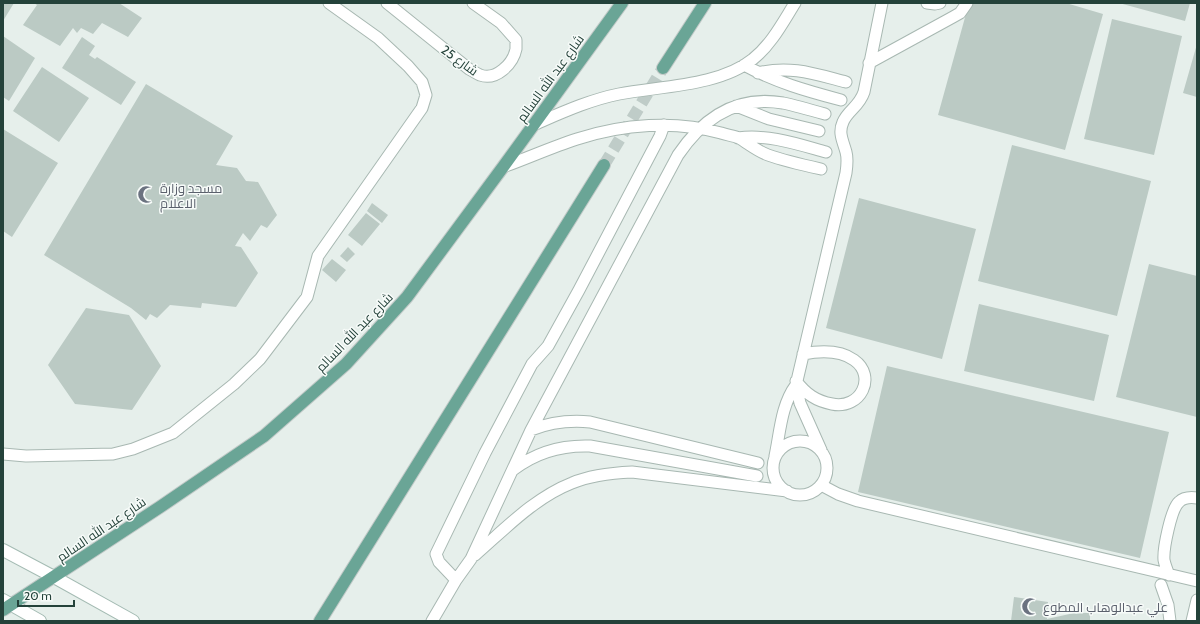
<svg xmlns="http://www.w3.org/2000/svg" width="1200" height="624" viewBox="0 0 1200 624" font-family="Cabin,Cairo,sans-serif">
  <style>
    .building { fill: #bbcac4 }
    .lines { fill: none; stroke-linecap: round; stroke-linejoin: round }
    .primary-tunnel { stroke: #bfccc8; stroke-width: 12; stroke-dasharray: 12 6; stroke-linecap: butt }
    .lane-casing { stroke: #a8b8b2; stroke-width: 13 }
    .secondary-casing { stroke: #a4bbb3; stroke-width: 14 }
    .primary-casing { stroke: #c2cac8; stroke-width: 14 }
    .lane { stroke: #fff; stroke-width: 11 }
    .secondary { stroke: #fff; stroke-width: 12 }
    .primary { stroke: #6aa596; stroke-width: 12 }
    .labels { text-anchor: middle; stroke-width: 3; stroke-linejoin: round; paint-order: stroke }
    .street-label { font-size: 13px; fill: #24423a; stroke: #f7fbf9 }
    .worship-label { font-size: 13px; fill: #5b616d; stroke: #f7fbf9; text-anchor: start }
  </style>
  <rect width="100%" height="100%" fill="#e6efeb"/>
  <path class="building" d="M3,3H14L3,21Z
    M34,3H119L142,18L128,37L102,23L93,34L81,28L77,33L73,28L60,46L23,25L37,5Z
    M969,3H1066L1103,14L1065,150L938,115Z
    M1119,3H1190L1185,21Z
    M1112,19L1182,36L1154,155L1084,139Z
    M3,36L35,58L9,101L3,97Z
    M82,37L95,46L89,55L95,59L97,57L136,82L121,105L62,68Z
    M1197,44V97L1183,93Z
    M42,67L89,98L59,142L13,111Z
    M146,84L233,136L216,165L237,168L246,181L258,182L277,215L267,228L261,225L250,241L243,233L235,246L241,247L258,273L236,307L202,303L201,308L170,305L157,318L150,314L146,320L131,308L44,255Z
    M3,129L58,163L12,237L3,231Z
    M1012,145L1151,181L1117,316L978,281Z
    M859,198L976,229L942,359L826,328Z
    M372,203L388,215L382,223L367,211Z
    M366,213L380,224L362,246L348,235Z
    M348,247L355,254L347,262L340,256Z
    M332,259L346,270L336,282L322,270Z
    M1149,264L1197,276V417L1116,397Z
    M979,304L1109,335L1094,401L964,371Z
    M86,308L129,315L161,366L132,410L75,404L48,365Z
    M887,366L1169,432L1140,558L858,492Z
    M1014,597L1048,602L1047,619L1074,613H1090V621H1011Z"/>
  <g class="lines">
    <path class="primary-tunnel" d="M604,165L663,68"/>
    <defs>
      <path id="lane" d="M387,3L469,69C473,71 477,74 480,75C496,81 513,64 516,49C516,46 516,43 516,40L501,23L473,3
        M927,3L935,4L940,3
        M869,63L953,17L960,13L967,3
        M744,65C775,82 807,91 841,100
        M758,73C790,65 815,74 846,82
        M736,106L769,119L819,131
        M533,125C561,113 589,100 619,94C661,86 720,86 753,59C771,45 783,22 795,3
        M738,138C768,134 797,144 826,152
        M503,167C528,158 552,147 577,139C623,124 675,120 721,133C727,135 734,136 739,138C749,144 757,151 768,155C785,161 803,165 821,169
        M796,381C806,394 816,401 832,404C861,410 877,376 854,360C840,350 819,351 803,354
        M531,430C551,422 569,420 590,422L758,463
        M773 468a27 27 0 1 1 54 0a27 27 0 1 1-54 0Z
        M821,450L800,403L796,385L846,173C847,166 848,159 846,152C843,141 838,133 843,122C848,110 859,107 864,92L882,3
        M3,454L26,456L113,454L133,449L173,433L234,384L260,359L307,297L318,256L422,108L426,95L422,82L408,66L378,38L329,3
        M775,456C780,433 781,405 796,385
        M513,470C536,452 561,445 590,446L757,476
        M821,485L838,494L858,501L1197,581
        M475,555C505,529 534,498 572,483C591,475 611,473 632,472L787,491
        M1169,575C1167,570 1165,565 1164,560C1163,549 1171,509 1179,502C1184,497 1190,497 1197,498
        M456,580L439,562L436,554L485,453L532,364L548,346L579,290L660,136L664,125
        M1161,585L1168,605L1170,621
        M432,621L456,580L471,559L531,430L678,155C703,118 737,95 783,103C797,106 811,110 825,114
        M1192,621L1197,600"/>
      <path id="secondary" d="M3,550L54,577L133,621
        M3,600L40,621"/>
      <path id="primary" d="M663,68L705,3
        M3,610L160,507L264,436L346,364L407,297L503,167L622,3
        M320,621L604,165"/>
    </defs>
    <use href="#lane" class="lane-casing"/>
    <use href="#secondary" class="secondary-casing"/>
    <use href="#primary" class="primary-casing"/>
    <use href="#lane" class="lane"/>
    <use href="#secondary" class="secondary"/>
    <use href="#primary" class="primary"/>
  </g>
  <defs>
    <symbol id="mosque-bare" viewBox="-9 -9 18 18"><path d="M3.5-4.9A6 6 0 1 0 3.5 4.9A5 5 0 1 1 3.5-4.9Z" fill="#6b7280" stroke="#f7fbf9" stroke-width="2.5" paint-order="stroke"/></symbol>
  </defs>
  <g fill-rule="evenodd">
    <use href="#mosque-bare" x="134" y="182" width="25" height="25"/>
    <use href="#mosque-bare" x="1018" y="594" width="25" height="25"/>
  </g>
  <g class="labels">
    <g class="street-label">
      <text transform="translate(460 60) rotate(36)" y="5">شارع 25</text>
      <text transform="translate(550 78) rotate(-54)" y="5">شارع عبد الله السالم</text>
      <text transform="translate(354 332) rotate(-46)" y="5">شارع عبد الله السالم</text>
      <text transform="translate(101 529) rotate(-34)" y="5">شارع عبد الله السالم</text>
    </g>
    <g class="worship-label">
      <text x="160" y="193">مسجد وزارة<tspan x="160" dy="15">الاعلام</tspan></text>
      <text x="1043" y="612">علي عبدالوهاب المطوع</text>
    </g>
  </g>
  <rect width="1200" height="624" fill="none" stroke="#24423a" stroke-width="8"/>
  <path d="M18 600v6h56v-6" fill="none" stroke="#24423a" stroke-width="2"/>
  <text x="24" y="600" font-size="12" fill="#24423a" stroke="#f7fbf9" stroke-width="3" paint-order="stroke">20 m</text>
</svg>
